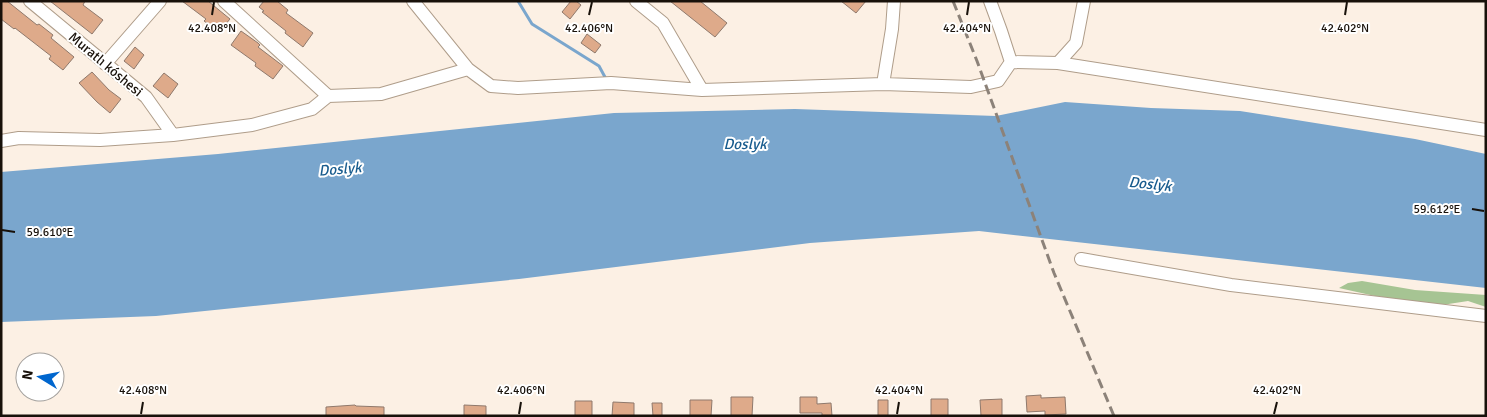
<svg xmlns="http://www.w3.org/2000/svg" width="1487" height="417" viewBox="0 0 1487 417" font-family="Signika,sans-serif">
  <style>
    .forest { fill: #a6c493 }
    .water { fill: #7aa6cd }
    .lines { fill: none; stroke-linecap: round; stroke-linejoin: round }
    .stream { stroke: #7aa6cd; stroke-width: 3 }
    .building { fill: #deaa8a; stroke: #8f796c }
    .minor-casing { stroke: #af9d8a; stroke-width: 14 }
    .minor { stroke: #fff; stroke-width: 12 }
    .rail { stroke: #8c8279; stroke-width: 3; stroke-dasharray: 10 5; stroke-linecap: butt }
    .ticks { fill: none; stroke: #18110a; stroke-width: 2 }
    .labels { text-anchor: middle; stroke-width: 4; stroke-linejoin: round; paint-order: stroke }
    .street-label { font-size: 14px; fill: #18110a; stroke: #fff }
    .water-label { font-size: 15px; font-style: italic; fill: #185c8e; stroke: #fff }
    .ticks-label { font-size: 12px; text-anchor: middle; fill: #18110a; stroke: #fff; stroke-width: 4; stroke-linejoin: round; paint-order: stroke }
  </style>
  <rect width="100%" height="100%" fill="#fcf0e4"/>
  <path class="forest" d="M1362,281L1415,290L1486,295V307L1468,301L1442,305L1375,296L1339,288L1348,283Z"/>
  <path class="water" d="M1065,102L1151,108L1240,111L1415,139L1486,154V288L979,231L810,243L519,279L156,316L1,322V172L218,154L614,113L795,109L996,116Z"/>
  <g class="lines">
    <path class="stream" d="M518,1L532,24L599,66L606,79"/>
  </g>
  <path class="building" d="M1,1H7L37,25L39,24L53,35L51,38L74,57L63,70L49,59L51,56L15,28L14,29L1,19Z
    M50,1H85L83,5L103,20L92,34Z
    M182,1H208L230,19L219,32L204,21L206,19Z
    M264,1H277L288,10L286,13L313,33L303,47L285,33L286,31L262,12L264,11L259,7Z
    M571,1H576L581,5L570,19L562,12Z
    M670,1H700L727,23L715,37Z
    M841,1H866L856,13Z
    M241,31L258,43L260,45L258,47L283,66L273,79L255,66L256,63L231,45Z
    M587,34L601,45L595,53L581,43Z
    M135,47L144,55L134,69L124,61Z
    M92,72L109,90L121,99L110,113L97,102L79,83Z
    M164,73L178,84L168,98L153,86Z
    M1041,395V398L1065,397L1066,414L1045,415V411L1027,412L1026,396Z
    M731,397H753L752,416H731Z
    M800,397H817V404L831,403L832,416H822V413H800Z
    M931,399H948V416H931Z
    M1002,399V416H981L980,400Z
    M690,400H712L711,416H690Z
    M878,400H888V416H878Z
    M575,401H592V416H575Z
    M613,402L634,403V416H612Z
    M652,403H662V416H653Z
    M355,405L356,406L384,407V416H326V407Z
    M464,405L486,406V416H464Z"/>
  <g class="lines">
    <defs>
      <path id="minor" d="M30,1L146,97L173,135
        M224,1L328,96
        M413,1L468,69
        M636,1L663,23L702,90
        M990,1L1001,31L1011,62
        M1011,62L1058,63L1486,130
        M1058,63L1076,43L1084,1
        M105,64L160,1
        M883,84L892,29L894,1
        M1,141L19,138L100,140L173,135L252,125L312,109L328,96L381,94L468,69L491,86L518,88L611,83L702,90L883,84L971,87L998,81L1011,62
        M1081,259L1231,285L1486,316"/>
    </defs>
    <use href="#minor" class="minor-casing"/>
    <use href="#minor" class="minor"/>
    <path class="rail" d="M953,1L977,61L1054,273L1114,416"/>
  </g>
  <path class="ticks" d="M212,15L214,2M589,15L592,2M967,15L969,2M1345,15L1347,2M1472,209L1484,211M2,230L15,232M141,414L143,402M519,414L521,402M897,414L899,402M1274,414L1277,402"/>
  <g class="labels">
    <g class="street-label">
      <text transform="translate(106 64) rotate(40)" y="5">Muratlı kóshesi</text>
    </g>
    <g class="water-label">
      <text x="745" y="149">Doslyk</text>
      <text transform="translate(340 169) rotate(-5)" y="5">Doslyk</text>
      <text transform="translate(1150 184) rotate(6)" y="5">Doslyk</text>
    </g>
  </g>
  <g class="ticks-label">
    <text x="212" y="32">42.408°N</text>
    <text x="589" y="32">42.406°N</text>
    <text x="967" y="32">42.404°N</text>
    <text x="1345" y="32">42.402°N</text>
    <text x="1437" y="213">59.612°E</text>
    <text x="50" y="236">59.610°E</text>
    <text x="143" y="394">42.408°N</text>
    <text x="521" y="394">42.406°N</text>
    <text x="899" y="394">42.404°N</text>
    <text x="1277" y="394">42.402°N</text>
  </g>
  <rect width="1487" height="417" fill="none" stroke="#18110a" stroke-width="5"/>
  <g transform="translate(40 377) rotate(280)"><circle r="24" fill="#ffffff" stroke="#a3a09d"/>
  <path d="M0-4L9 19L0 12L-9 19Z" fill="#0066ce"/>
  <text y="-8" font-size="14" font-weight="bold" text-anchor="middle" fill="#18110a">N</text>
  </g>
</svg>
